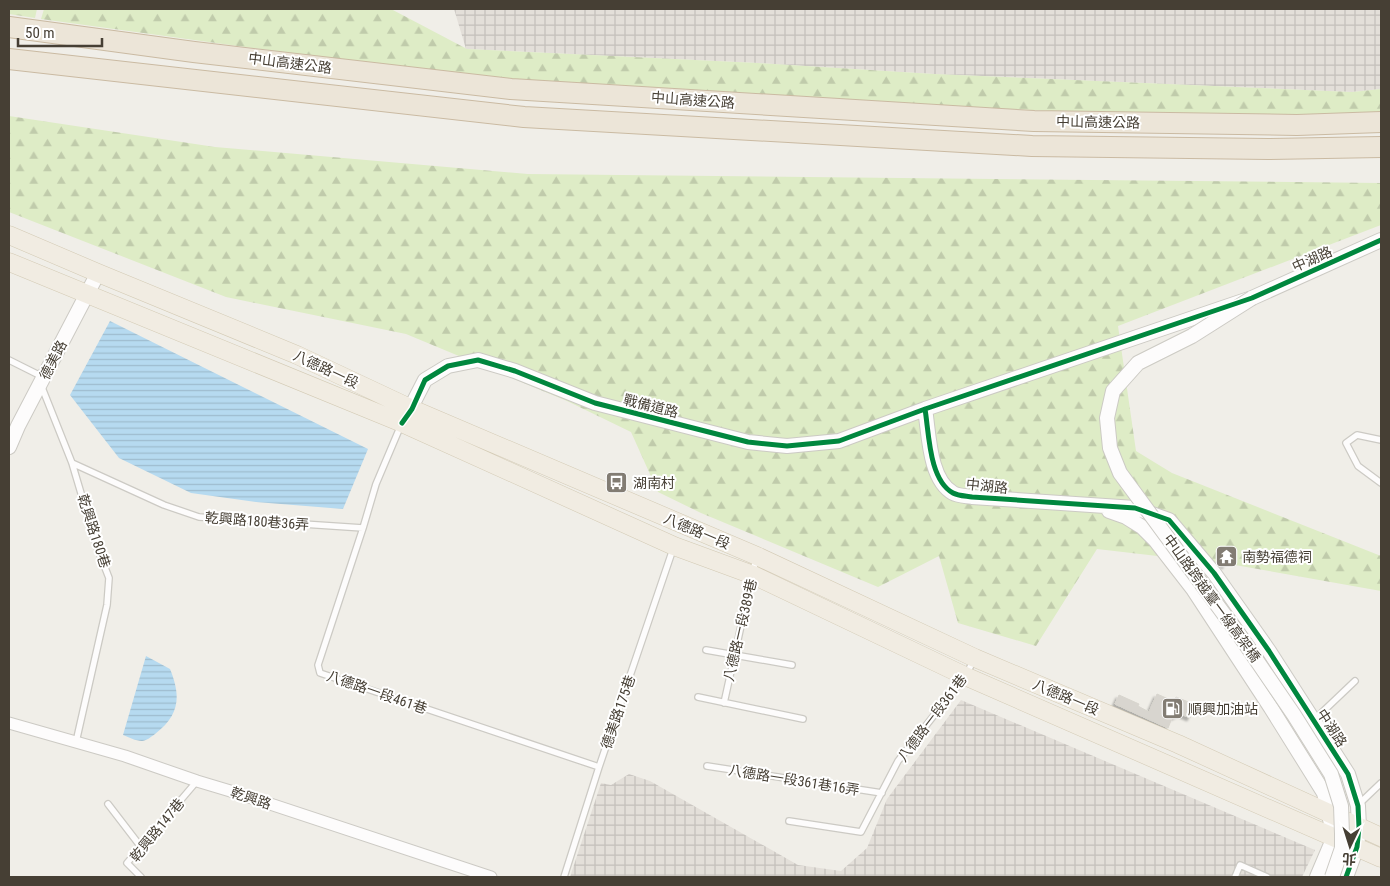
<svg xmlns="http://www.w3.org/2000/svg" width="1390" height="886" viewBox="0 0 1390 886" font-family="'Roboto Condensed','Noto Sans TC',sans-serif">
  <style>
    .industrial { fill: url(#industrial-grid) }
    .forest { fill: url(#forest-firs) }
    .park { fill: url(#park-crowns) }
    .water { fill: url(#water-rules) }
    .building { fill: #d8d5cf; stroke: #d8d5ce; filter: url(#shadow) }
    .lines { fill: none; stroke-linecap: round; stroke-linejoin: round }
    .service-casing { stroke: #cccac4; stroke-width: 8 }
    .minor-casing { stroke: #cccac4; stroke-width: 13 }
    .tertiary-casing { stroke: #cccac4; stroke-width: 16 }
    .primary-casing { stroke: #d3cab4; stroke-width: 19 }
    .motorway-casing { stroke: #cabaa2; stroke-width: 22 }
    .service { stroke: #fdfcfc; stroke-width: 5.5 }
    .minor { stroke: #fdfcfc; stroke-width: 11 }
    .tertiary { stroke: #fdfcfc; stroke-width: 14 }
    .primary { stroke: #f1ece2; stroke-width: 18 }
    .motorway { stroke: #ece5d8; stroke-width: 20 }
    .tertiary-bridge-casing { stroke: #cccac4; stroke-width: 16; stroke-linecap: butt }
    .tertiary-bridge { stroke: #fdfcfc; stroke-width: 14 }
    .cycleway-casing { stroke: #fff; stroke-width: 8 }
    .cycleway { stroke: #00873e; stroke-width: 5 }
    .labels { text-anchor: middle; stroke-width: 4; stroke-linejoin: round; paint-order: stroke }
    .street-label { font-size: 14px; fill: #463f34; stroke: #fff }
    .poi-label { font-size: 14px; fill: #463f34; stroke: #fff; text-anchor: start }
  </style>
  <defs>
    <pattern id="industrial-grid" width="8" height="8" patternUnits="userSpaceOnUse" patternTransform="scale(1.25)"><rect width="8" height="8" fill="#e3dfd9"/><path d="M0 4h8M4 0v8" fill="none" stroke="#c4c0bb"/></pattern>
    <pattern id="forest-firs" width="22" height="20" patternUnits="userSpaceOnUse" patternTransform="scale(1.25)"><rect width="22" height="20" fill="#deecc6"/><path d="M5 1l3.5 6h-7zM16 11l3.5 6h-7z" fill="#c0cbab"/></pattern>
    <pattern id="park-crowns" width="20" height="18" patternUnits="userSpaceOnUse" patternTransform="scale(1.25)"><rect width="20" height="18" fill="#deecc6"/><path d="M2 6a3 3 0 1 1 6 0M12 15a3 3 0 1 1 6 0" fill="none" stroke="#c0cbab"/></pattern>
    <pattern id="water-rules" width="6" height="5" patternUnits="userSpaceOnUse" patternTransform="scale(1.25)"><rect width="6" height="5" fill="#b6daf0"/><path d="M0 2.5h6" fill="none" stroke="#9ebcce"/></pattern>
    <filter id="shadow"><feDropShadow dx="-3" dy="3" stdDeviation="1" flood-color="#0004"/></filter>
  </defs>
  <rect width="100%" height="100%" fill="#f0eee8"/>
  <path class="industrial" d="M454,9H1381V89L1352,92L934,74L758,63L466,49Z
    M961,700L1315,850L1302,877H570L601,783L611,785L629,774L650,781L798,865L841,871L867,848L887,799Z"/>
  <path class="forest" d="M44,9H391L467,49L758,63L934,74L1352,92L1381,89V119L1295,123L827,100L458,76L41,19Z
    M9,116L215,147L528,174L1381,183V225L1118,326L1136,451L1172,473L1381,556V591L1235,565L1097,549L1036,646L958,623L939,556L878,587L701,513L658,492L631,432L567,401L406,334L226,297L9,212Z"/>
  <path class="park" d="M9,9H37L35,18L9,14Z"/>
  <path class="water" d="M110,321L368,449L343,509L256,502L191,493L119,458L70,395Z
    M146,656L170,669C181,696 180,715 155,734C151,737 146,741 142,741C136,741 128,737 123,735Z"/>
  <path class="building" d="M1228,548L1234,553L1225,566L1219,561Z
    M1157,694L1173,701L1176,697L1196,705L1190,718L1181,714L1172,718L1168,728L1115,704L1119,695L1139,704L1138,706L1149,712Z"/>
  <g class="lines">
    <defs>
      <path id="service" d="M9,360L43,377
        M41,385L72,463L97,547L109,578L107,605L76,742
        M401,425L376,484L363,528L318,665L320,673L599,767
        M1381,440L1357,435L1346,443L1358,466L1381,483
        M72,463L164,505L199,517L363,528
        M706,650L792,665
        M698,697L803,719
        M724,703L756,558
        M1314,720L1355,681
        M707,766L882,793
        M108,804L141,847
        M1359,804L1381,783
        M789,821L861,832L898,761L965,676L974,660
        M141,877L127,863L197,781
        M564,877L599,767L673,549
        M1235,877L1240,865L1267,877"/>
      <path id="minor" d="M9,723L125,756L197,781L237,793L491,877"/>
      <path id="tertiary" d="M925,409C929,433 929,480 953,493C958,496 967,496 972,497L1135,508L1169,520L1214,573L1269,651L1348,774L1358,806L1359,827L1357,847L1346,877
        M406,417L425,380L448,366L478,360L515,371L595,403L748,442L787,446L839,441L925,409L1252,298L1381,240
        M9,447L18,426L98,273
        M1109,511L1126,517L1142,527L1155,540L1193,589L1271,708L1324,793L1334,837L1317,877"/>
      <path id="primary" d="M9,235L98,273L297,355L412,409L757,556L975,658L1178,744L1381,837
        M9,262L402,423L674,546L753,575L965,676L1381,858"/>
      <path id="motorway" d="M9,27L194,52L511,89L1034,121L1297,125L1381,122
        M9,59L524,117L1032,146L1268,149L1381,147"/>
    </defs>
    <use href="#service" class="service-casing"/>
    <use href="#minor" class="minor-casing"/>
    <use href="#tertiary" class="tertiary-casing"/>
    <use href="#primary" class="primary-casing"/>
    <use href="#motorway" class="motorway-casing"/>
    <use href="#service" class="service"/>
    <use href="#minor" class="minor"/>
    <use href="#tertiary" class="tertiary"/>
    <use href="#primary" class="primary"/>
    <use href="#motorway" class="motorway"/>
    <defs>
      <path id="tertiary-bridge" d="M1252,298L1192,336L1138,363L1113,391L1107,418L1110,448L1120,473L1240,636L1294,715L1331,774L1341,806L1342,834V848L1332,877"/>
    </defs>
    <use href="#tertiary-bridge" class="tertiary-bridge-casing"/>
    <use href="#tertiary-bridge" class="tertiary-bridge"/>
    <defs>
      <path id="cycleway" d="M925,409C929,433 929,480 953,493C958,496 967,496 972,497L1135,508L1169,520L1214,573L1269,651L1348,774L1358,806L1359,827L1357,847L1346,877
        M402,423L412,409L425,380L448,366L478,360L515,371L595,403L748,442L787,446L839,441L925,409L1252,298L1381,240"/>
    </defs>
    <use href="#cycleway" class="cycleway-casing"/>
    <use href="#cycleway" class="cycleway"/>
  </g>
  <defs>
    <symbol id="bus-square" viewBox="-11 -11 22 22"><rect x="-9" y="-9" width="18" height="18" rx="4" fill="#827c73" stroke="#fff"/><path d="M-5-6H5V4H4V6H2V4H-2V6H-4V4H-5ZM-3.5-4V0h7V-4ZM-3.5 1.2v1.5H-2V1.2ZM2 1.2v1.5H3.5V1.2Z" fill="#fff"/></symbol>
    <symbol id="temple-square" viewBox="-11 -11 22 22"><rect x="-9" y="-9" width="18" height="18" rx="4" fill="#827c73" stroke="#fff"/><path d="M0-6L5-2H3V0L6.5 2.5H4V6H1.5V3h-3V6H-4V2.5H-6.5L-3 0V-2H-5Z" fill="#fff"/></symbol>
    <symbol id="fuel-square" viewBox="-11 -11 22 22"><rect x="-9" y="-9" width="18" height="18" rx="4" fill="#827c73" stroke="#fff"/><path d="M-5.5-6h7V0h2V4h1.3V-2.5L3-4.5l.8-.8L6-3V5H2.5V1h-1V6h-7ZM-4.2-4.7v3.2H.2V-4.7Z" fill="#fff"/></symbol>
  </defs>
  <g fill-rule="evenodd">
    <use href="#bus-square" x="604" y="470" width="25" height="25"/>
    <use href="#temple-square" x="1214" y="544" width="25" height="25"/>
    <use href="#fuel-square" x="1160" y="696" width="25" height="25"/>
  </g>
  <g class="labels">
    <g class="street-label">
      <text transform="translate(290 63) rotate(7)" y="5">中山高速公路</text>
      <text transform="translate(693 100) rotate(4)" y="5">中山高速公路</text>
      <text transform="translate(1098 122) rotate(1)" y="5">中山高速公路</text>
      <text transform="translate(1312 259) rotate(-24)" y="5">中湖路</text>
      <text transform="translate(53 360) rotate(-63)" y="5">德美路</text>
      <text transform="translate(326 369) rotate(25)" y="5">八德路一段</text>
      <text transform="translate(651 406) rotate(14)" y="5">戰備道路</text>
      <text transform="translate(987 486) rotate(6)" y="5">中湖路</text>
      <text transform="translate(257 521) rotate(4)" y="5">乾興路180巷36弄</text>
      <text transform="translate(94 531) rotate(72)" y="5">乾興路180巷</text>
      <text transform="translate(697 531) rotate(23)" y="5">八德路一段</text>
      <text transform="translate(1212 598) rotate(54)" y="5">中山路跨越臺一線高架橋</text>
      <text transform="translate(740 630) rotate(-77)" y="5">八德路一段389巷</text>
      <text transform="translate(377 692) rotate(19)" y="5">八德路一段461巷</text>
      <text transform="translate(1066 697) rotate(23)" y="5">八德路一段</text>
      <text transform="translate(618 712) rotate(-71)" y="5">德美路175巷</text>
      <text transform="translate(932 718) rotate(-53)" y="5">八德路一段361巷</text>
      <text transform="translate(1332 728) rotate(57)" y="5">中湖路</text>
      <text transform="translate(794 780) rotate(9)" y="5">八德路一段361巷16弄</text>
      <text transform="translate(251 798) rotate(18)" y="5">乾興路</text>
      <text transform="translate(157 830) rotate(-51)" y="5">乾興路147巷</text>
    </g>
    <g class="poi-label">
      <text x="633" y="488">湖南村</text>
      <text x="1242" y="562">南勢福德祠</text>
      <text x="1188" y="714">順興加油站</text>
    </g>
  </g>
  <rect width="1390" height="886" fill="none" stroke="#463f34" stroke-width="20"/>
  <g transform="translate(1350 846) rotate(184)" stroke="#ffffff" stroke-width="4" paint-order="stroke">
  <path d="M0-4L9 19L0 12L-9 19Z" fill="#463f34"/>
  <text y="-8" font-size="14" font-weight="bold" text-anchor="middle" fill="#463f34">北</text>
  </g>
  <path d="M18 38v8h84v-8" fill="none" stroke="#463f34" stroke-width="2.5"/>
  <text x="25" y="38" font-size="15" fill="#463f34" stroke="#ffffff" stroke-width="4" paint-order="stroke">50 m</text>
</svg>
